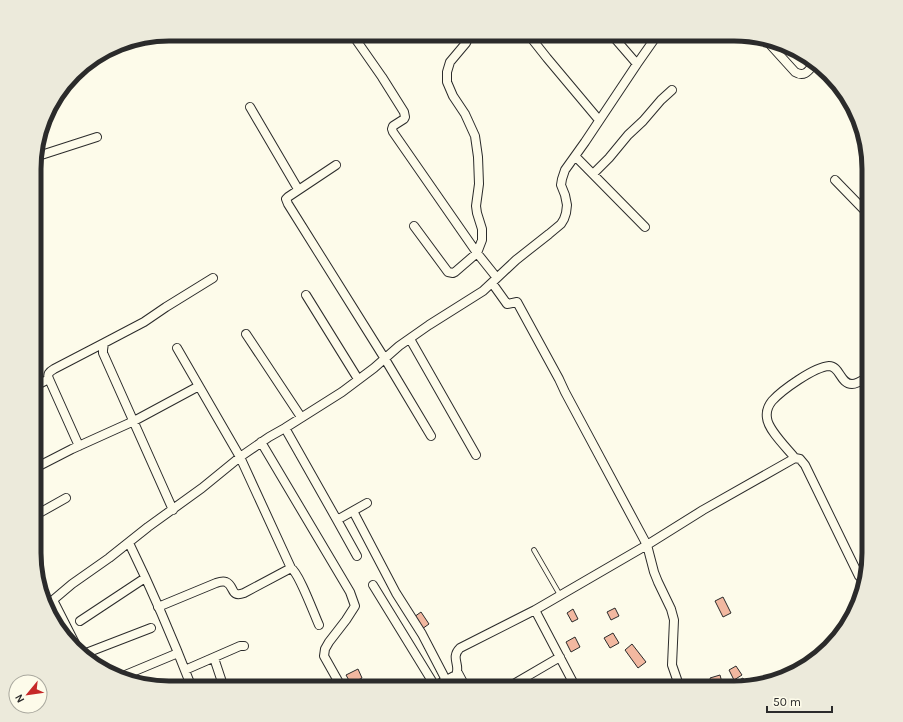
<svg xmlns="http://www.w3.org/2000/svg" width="903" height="722" viewBox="0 0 903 722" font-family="Karla,sans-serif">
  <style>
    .building { fill: #f2b8a0; stroke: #2b2b2b }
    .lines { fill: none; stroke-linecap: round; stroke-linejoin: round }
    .service-casing { stroke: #2b2b2b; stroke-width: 5.5 }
    .minor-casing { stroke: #2b2b2b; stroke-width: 10 }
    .service { stroke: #fdfbea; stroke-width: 4 }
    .minor { stroke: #fdfbea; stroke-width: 8 }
    .rim { fill: none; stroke: #2b2b2b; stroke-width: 5 }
  </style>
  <rect width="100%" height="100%" fill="#fdfbea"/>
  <path class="building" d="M723,597L731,613L723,617L715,601Z
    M615,608L619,616L611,620L607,612Z
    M573,609L578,619L572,622L567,613Z
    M421,612L429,624L422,629L414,617Z
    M613,633L619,643L610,648L604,638Z
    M575,637L580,647L571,652L566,642Z
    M632,644L646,662L638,668L625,650Z
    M736,666L742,675L734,680L729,670Z
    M358,669L362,678L351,684L346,675Z
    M720,675L723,686L713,688L710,678Z
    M743,678L747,685L738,687L735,682Z
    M450,680L454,688H443L441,685Z
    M609,681L612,688H601L600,685Z"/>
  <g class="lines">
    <defs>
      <path id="service" d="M534,550L560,595"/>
      <path id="minor" d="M352,34L382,77L404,112L405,117L404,119L393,126L392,129L393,132L477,253L497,278
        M528,34L547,58L599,120
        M611,34L637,64
        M766,40L795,72C805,78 809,70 815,63
        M250,107L298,189
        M575,156L645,227
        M35,157L97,137
        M336,165L288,197L286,199L288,204L385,359L431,436
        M593,174L609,158L628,135L643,121L661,100L672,90
        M835,180L869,215
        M414,226L448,272L453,273L455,272L477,253L482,240V229L477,213L476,206L479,184L478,157L475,136L465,114L453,96L447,82V72L450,62L466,43L470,34
        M492,283L507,304L517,302L559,379L565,392L647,545L654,572L658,582L671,609L674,620L672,665L680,688
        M306,295L358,379
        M246,334L301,417
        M410,339L476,455
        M177,348L240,457L291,568
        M35,386L49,379
        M285,428L337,520L367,503
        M261,442L350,592L355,606L346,620L329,642L325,649L324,656L342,688
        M79,446L49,379C47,374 49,372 54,369L104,343
        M795,458C787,448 768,430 767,418C766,412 768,406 772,401C782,390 814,367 829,366C840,366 840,384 852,384C858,384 864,379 869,376
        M35,468L72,449L134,421L199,386
        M173,510L103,353V350L104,343L144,322L166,307L213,278
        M353,511L396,593L422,634L446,680
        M34,516L66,498
        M337,520L357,556
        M129,543C152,590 173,639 192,688
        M373,585L435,686
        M53,600L81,655
        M46,606L72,584L109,558L148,527L202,488L240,457L269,437L285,428L342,392L374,368L399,346L429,325L483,291L516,260L549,234L561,224L564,219L566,213L567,205L565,195L561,185L562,179L565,170L585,142L637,64L658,34
        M158,607L216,583C219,582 223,581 226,582C235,586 230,598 244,593L291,568C299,573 314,614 319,625
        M535,610L576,688
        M80,621L145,578
        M81,655L151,628
        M214,658L224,688
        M185,670L240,646H244
        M458,673L466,688
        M118,678L178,653
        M431,688L456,675C461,665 450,658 460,648L535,610L647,545L703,510L795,458L800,459L805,465L859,576L864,581
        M507,688L560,657"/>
    </defs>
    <use href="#service" class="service-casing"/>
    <use href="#minor" class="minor-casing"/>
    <use href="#service" class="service"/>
    <use href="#minor" class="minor"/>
  </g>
  <path d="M0 0H903V722H0ZM169 41H734A128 128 0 0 1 862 169V553A128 128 0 0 1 734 681H169A128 128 0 0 1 41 553V169A128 128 0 0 1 169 41Z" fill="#eceadb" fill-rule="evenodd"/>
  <path class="rim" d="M169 41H734A128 128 0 0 1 862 169V553A128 128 0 0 1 734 681H169A128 128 0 0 1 41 553V169A128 128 0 0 1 169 41Z"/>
  <g transform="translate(28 694) rotate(241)"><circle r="19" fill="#fdfbea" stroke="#a9a89e"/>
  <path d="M0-3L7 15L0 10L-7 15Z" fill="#c62828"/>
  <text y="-6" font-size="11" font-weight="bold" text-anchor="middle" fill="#2b2b2b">N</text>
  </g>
  <path d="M767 706v6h65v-6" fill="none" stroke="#2b2b2b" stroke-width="2"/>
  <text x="773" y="706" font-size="12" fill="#2b2b2b" stroke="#fdfbea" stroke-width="3" paint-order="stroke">50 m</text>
</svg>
